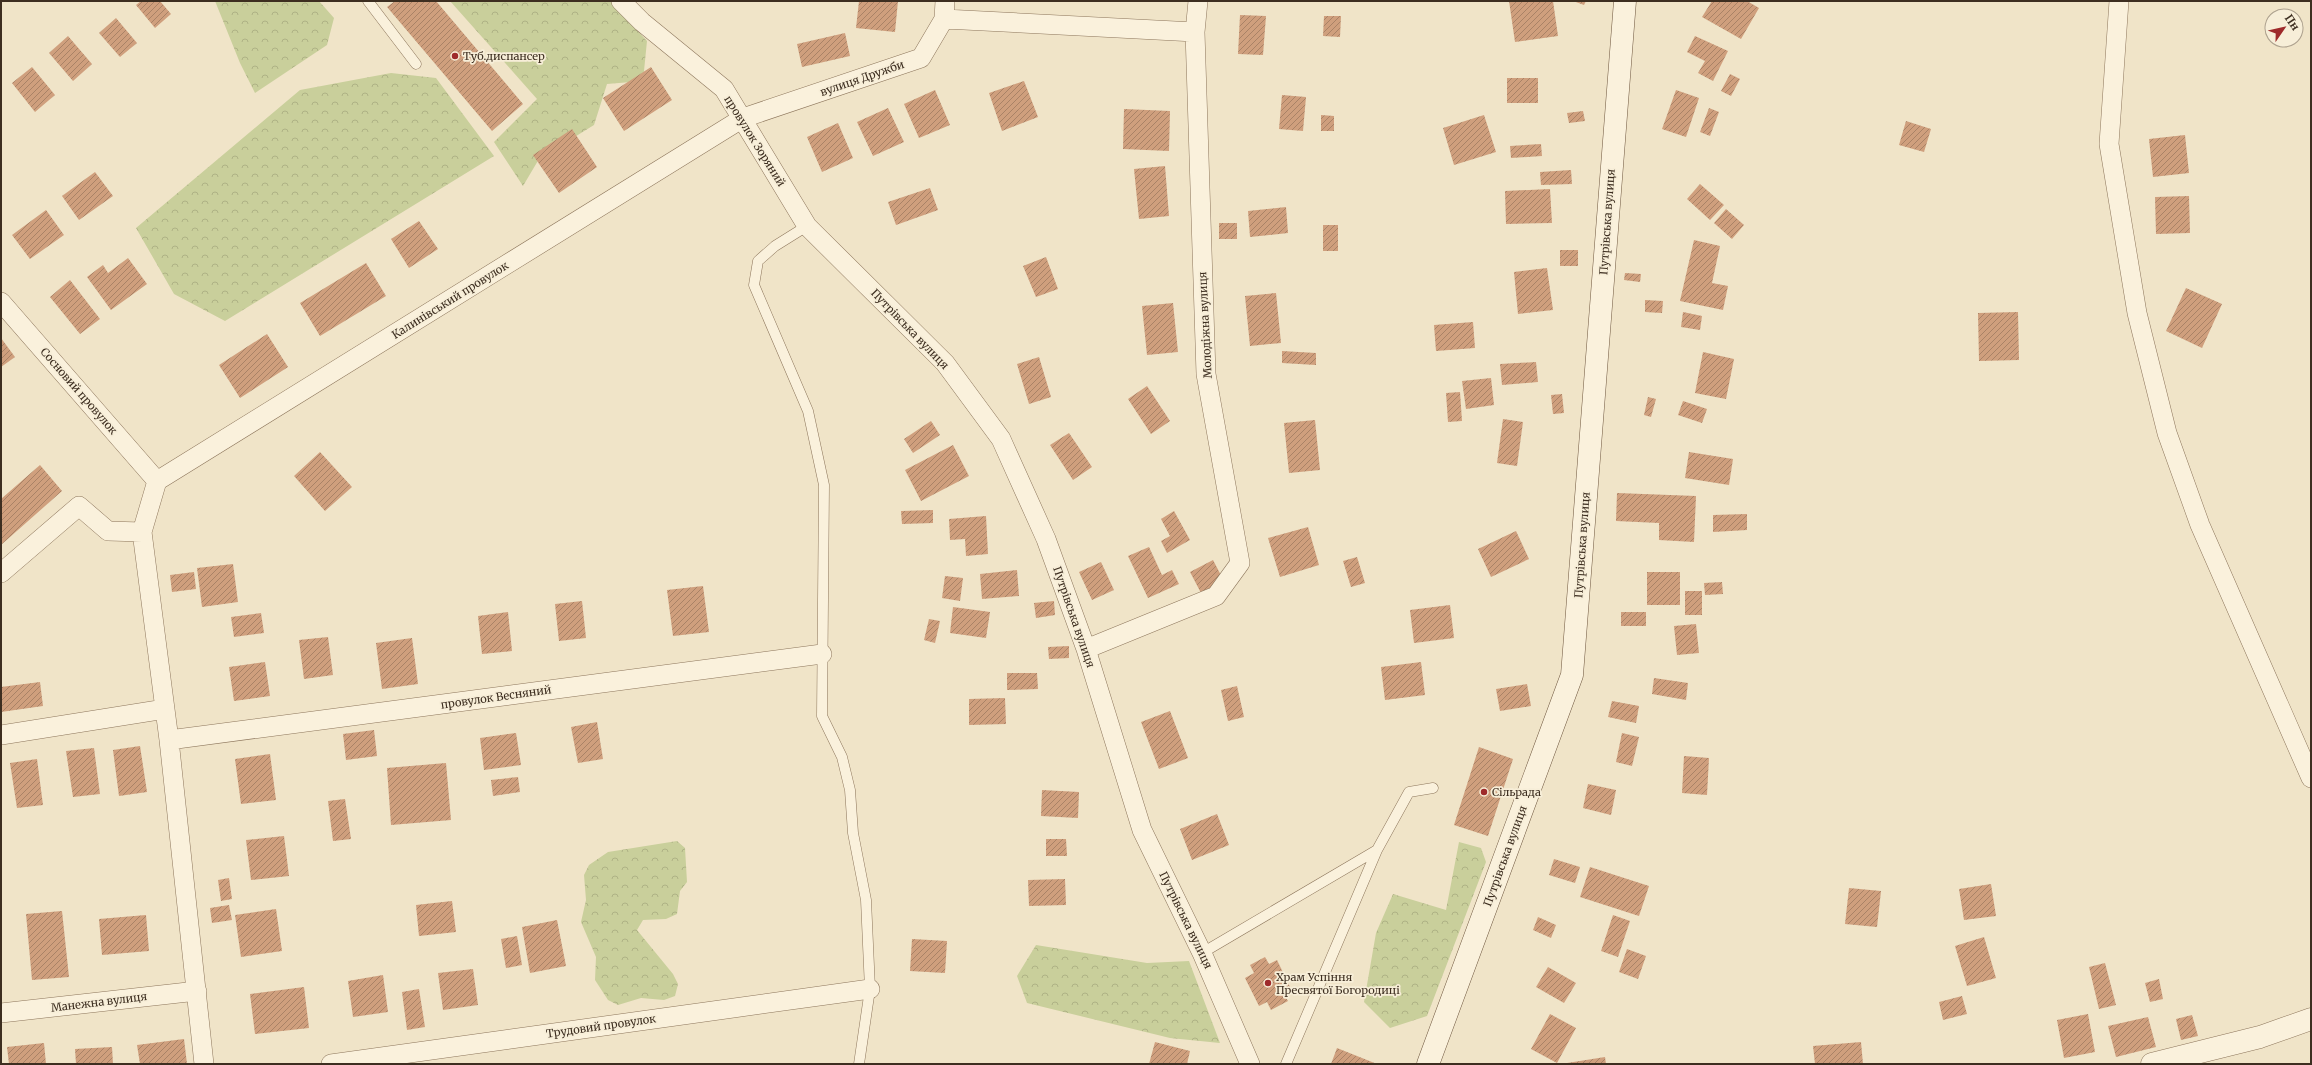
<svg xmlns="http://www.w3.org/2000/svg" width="2312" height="1065" viewBox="0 0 2312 1065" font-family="Merriweather,serif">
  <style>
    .forest { fill: url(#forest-crowns) }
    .building { fill: url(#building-hatch) }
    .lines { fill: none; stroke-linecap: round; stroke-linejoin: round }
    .service-casing { stroke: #8d765c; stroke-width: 11 }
    .minor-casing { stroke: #8d765c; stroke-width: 20 }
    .tertiary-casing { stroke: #8d765c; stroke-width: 23 }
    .secondary-casing { stroke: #6f573f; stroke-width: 23 }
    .service { stroke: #faf1dc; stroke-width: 10 }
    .minor { stroke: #faf1dc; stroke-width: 19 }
    .tertiary { stroke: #faf1dc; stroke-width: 22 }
    .secondary { stroke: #faf1dc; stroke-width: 22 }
    .poi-dot { fill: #9e2a2b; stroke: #f7eed8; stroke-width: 1.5 }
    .labels { text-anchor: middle; stroke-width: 3.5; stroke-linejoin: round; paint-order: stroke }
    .poi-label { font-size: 11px; fill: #3d2e20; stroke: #f7eed8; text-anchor: start }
    .street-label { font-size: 11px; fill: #3d2e20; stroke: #f7eed8 }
  </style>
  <defs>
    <pattern id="forest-crowns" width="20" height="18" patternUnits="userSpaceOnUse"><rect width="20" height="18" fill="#c9cf9b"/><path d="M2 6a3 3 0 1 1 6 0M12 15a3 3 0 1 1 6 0" fill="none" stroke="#aeb285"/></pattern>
    <pattern id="building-hatch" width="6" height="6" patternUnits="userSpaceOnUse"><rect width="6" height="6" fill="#cf9f7d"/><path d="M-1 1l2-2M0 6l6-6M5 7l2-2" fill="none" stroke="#a98266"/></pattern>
  </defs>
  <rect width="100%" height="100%" fill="#f0e4c8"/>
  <path class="forest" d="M215,1H319L334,18L327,45L255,93L240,63Z
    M450,1H610L647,41L643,81L607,84L594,125L539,159L523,186L494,142L537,99Z
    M391,73L436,78L494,156L225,321L174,294L136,228L300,90Z
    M677,841L685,848L687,882L680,891L677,914L666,919L643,920L637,930L673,974L678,984L675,996L664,1000L641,998L618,1005L608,1000L595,980L596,957L581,922L586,900L584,875L589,865L608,852Z
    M1459,842L1481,848L1486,862L1427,1016L1390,1028L1364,1002L1376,933L1393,894L1446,910Z
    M1036,945L1147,963L1189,961L1220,1043L1170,1038L1027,1003L1017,976Z"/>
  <path class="building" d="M141,1H160L171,14L155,28L136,5Z
    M395,1H436L523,104L492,131L387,7Z
    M859,1H898L895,32L856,28Z
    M1509,1H1553L1558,36L1515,42Z
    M1573,1H1586L1584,5Z
    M1712,1H1747L1759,8L1741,39L1702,17Z
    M1240,15L1266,16L1263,55L1238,54Z
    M1324,16H1341L1340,37L1323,36Z
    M116,18L137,43L120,57L99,33Z
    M845,33L850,56L802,67L797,44Z
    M68,36L92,64L73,81L49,53Z
    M1695,36L1728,51L1713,81L1698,73L1705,61L1687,52Z
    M32,67L55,95L35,112L12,83Z
    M651,67L672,100L624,131L603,98Z
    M1730,74L1740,79L1731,96L1721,91Z
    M1507,78H1538V103H1507Z
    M1024,81L1038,117L1002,131L989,93Z
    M935,90L950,125L919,138L904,104Z
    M1676,90L1699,98L1686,137L1662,129Z
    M1282,95L1306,97L1303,131L1279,129Z
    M888,108L904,142L873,156L857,122Z
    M1709,108L1719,112L1710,136L1700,132Z
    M1124,109L1170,111L1169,151L1123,149Z
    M1583,111L1585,121L1569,123L1567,113Z
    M1321,115L1334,116V131H1321Z
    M1484,115L1496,152L1454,165L1443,128Z
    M1906,121L1931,129L1924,152L1899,145Z
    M838,123L853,158L822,172L807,137Z
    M572,129L597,167L559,193L533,155Z
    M2185,135L2189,173L2153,177L2149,139Z
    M1541,144L1542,156L1511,158L1510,146Z
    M1165,166L1169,216L1139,219L1134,169Z
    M1571,170L1572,184L1541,185L1540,172Z
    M95,172L113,196L79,220L62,196Z
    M1700,184L1724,205L1710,220L1687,199Z
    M930,188L938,210L896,225L888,202Z
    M1550,189L1552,223L1506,224L1505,191Z
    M2189,196L2190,233L2156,234L2155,197Z
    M1286,207L1288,233L1250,237L1248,211Z
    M1726,209L1744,225L1732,239L1714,223Z
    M46,210L64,235L30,259L12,235Z
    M419,221L438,249L409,268L391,239Z
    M1219,223H1237V239H1219Z
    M1323,225H1338V251H1323Z
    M1694,240L1720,246L1712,283L1728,286L1723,310L1680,301Z
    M1560,250H1578V266H1560Z
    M1046,257L1058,289L1036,297L1023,266Z
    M128,258L147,284L111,310L87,277L103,265L108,273Z
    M366,263L386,296L320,336L300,303Z
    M1547,268L1553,310L1518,314L1514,272Z
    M1625,273L1641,274L1640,282L1624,280Z
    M70,280L100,319L80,334L50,297Z
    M2186,288L2222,304L2202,348L2166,331Z
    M1276,293L1281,343L1250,346L1245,296Z
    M1645,300L1663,301L1662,313L1645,312Z
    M1173,303L1178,352L1147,355L1142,306Z
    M1683,312L1702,316L1700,330L1681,327Z
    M2018,312L2019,360L1979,361L1978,313Z
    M1473,322L1475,348L1436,351L1434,325Z
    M267,334L288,367L240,398L219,365Z
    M1,338L15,357L1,367Z
    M1282,351L1316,353V365L1282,363Z
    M1703,352L1734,359L1726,399L1695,393Z
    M1039,357L1051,397L1029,404L1017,364Z
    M1536,362L1538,382L1502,385L1500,364Z
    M1491,378L1494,405L1466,409L1462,381Z
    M1147,386L1170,421L1151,434L1128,399Z
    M1460,392L1462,421L1448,422L1446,393Z
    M1562,394L1564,413L1553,414L1551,395Z
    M1648,397L1656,399L1651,417L1644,415Z
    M1683,401L1707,409L1702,423L1678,415Z
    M1503,419L1523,422L1517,466L1497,463Z
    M1315,420L1320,470L1289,473L1284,423Z
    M931,421L940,435L913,453L904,439Z
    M1069,433L1092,467L1073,480L1050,445Z
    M953,445L969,476L921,501L905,470Z
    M320,452L352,487L325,511L294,476Z
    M1689,452L1733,459L1729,485L1685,478Z
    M40,465L62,491L1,545V499Z
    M1617,493L1696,496L1694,542L1659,540V523L1616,521Z
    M933,510V523L902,524L901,511Z
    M1174,511L1190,540L1167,553L1161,541L1170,536L1161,519Z
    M1747,514V530L1713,532V515Z
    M986,516L988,554L966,556L965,539L950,540L949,519Z
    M1308,527L1319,565L1280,577L1268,538Z
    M1516,531L1529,559L1491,577L1478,549Z
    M1149,547L1162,575L1172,570L1179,584L1148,598L1128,556Z
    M1357,557L1365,583L1351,587L1343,561Z
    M1213,560L1224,581L1201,593L1190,572Z
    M1101,562L1114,590L1092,600L1079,572Z
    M233,564L238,602L202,607L197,568Z
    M1017,570L1019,596L982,599L980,574Z
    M194,572L196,589L172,592L170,575Z
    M1647,572H1680V605H1647Z
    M945,576L963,578L960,601L942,598Z
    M1722,582L1723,594L1705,595L1704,583Z
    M703,586L709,632L673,636L667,590Z
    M1685,591H1702V615H1685Z
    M582,601L586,638L559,641L555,604Z
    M1054,601L1055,615L1036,618L1034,603Z
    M1450,605L1454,638L1414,643L1410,610Z
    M953,607L990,612L986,638L950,633Z
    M508,612L512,651L482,654L478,616Z
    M1621,612H1646V626H1621Z
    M261,613L264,633L234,637L231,617Z
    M929,619L940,621L935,643L924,640Z
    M1696,624L1699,653L1677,655L1674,626Z
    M328,637L333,675L304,679L299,640Z
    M412,638L418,684L382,689L376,643Z
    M1069,646V658L1049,659L1048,647Z
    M265,662L270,696L234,701L229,667Z
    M1421,662L1425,695L1385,700L1381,667Z
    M1007,673H1037L1038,689L1007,690Z
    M1654,678L1688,683L1686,700L1652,694Z
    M40,682L43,706L1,712V687Z
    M1527,684L1531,706L1500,711L1496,689Z
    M1237,686L1244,717L1228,721L1221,690Z
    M1005,698L1006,724L969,725V699Z
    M1612,701L1639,706L1636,723L1608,717Z
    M1170,711L1188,758L1159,769L1141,722Z
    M597,722L603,759L578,763L571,727Z
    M374,730L377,756L346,760L343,734Z
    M516,733L521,765L484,770L480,738Z
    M1622,733L1639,737L1632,766L1616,762Z
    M140,746L147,792L119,796L113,750Z
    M1479,747L1513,759L1488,836L1454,825Z
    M94,748L100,794L73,797L66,751Z
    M270,754L276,800L241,804L235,759Z
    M1684,756L1709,758L1707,795L1682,793Z
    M37,759L43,805L17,808L10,763Z
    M446,763L451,820L391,825L387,768Z
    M518,777L520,792L493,796L491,780Z
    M1588,784L1616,790L1611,815L1583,808Z
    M1042,790L1079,792L1078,818L1041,816Z
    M345,799L351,839L333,841L328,801Z
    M1217,814L1229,845L1192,860L1180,829Z
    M284,836L289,876L251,880L246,840Z
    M1046,839H1066L1067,856H1046Z
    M1554,859L1580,867L1575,883L1549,875Z
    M1590,867L1649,886L1639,916L1580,897Z
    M229,878L232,899L221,901L218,880Z
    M1065,879L1066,905L1029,906L1028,880Z
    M1991,884L1996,916L1964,920L1959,889Z
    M1849,888L1881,891L1877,927L1845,924Z
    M452,901L456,932L419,936L416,905Z
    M229,905L232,920L212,923L210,908Z
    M276,909L282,951L241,957L235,915Z
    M62,911L69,977L32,980L26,914Z
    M146,915L149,951L102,955L99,919Z
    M1613,915L1630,921L1618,957L1601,951Z
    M1538,917L1556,925L1551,938L1533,930Z
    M557,920L566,966L530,973L522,927Z
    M517,936L522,965L506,968L501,939Z
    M1984,937L1996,978L1967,986L1955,946Z
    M912,939L947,941L945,973L910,971Z
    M1627,949L1646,956L1638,979L1619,972Z
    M1265,957L1269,964L1277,960L1291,989L1283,993L1288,1001L1271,1010L1267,1002L1259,1006L1245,978L1254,973L1250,965Z
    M2105,963L2116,1005L2099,1009L2089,967Z
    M1548,967L1576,983L1564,1003L1536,987Z
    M473,969L478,1005L443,1010L438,973Z
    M383,975L388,1012L353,1017L348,981Z
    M2159,979L2163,999L2150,1002L2145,983Z
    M304,987L309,1028L255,1034L250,994Z
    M419,989L425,1027L407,1030L402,992Z
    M1962,996L1967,1014L1943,1020L1939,1002Z
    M1550,1014L1576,1028L1557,1063L1531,1049Z
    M2088,1014L2095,1052L2064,1058L2057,1020Z
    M2192,1015L2198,1036L2181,1040L2176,1019Z
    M2148,1017L2156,1047L2116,1057L2108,1026Z
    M184,1039L187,1064H140L137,1045Z
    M1155,1042L1190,1051L1187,1064H1149Z
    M1861,1042L1863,1064H1815L1813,1046Z
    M44,1043L46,1064H9L7,1047Z
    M112,1047L113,1064H76L75,1049Z
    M1337,1048L1377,1064H1331Z
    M1605,1057L1606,1064H1567V1063Z"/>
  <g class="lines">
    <defs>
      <path id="service" d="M368,1L416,64
        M807,226L775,246L758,261L754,285L808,411L824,485L822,716L842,757L850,790L853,833L866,900L870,989L859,1064
        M1202,953L1377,850
        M1286,1064L1377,850L1409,792L1433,788"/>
      <path id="minor" d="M621,1L642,22L724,89L807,226L945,363L1001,439L1046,539L1086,649L1142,830L1202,953L1250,1064
        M2119,1L2109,144L2137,313L2167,433L2200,525L2311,778
        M944,19L1195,32
        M1,302L157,481
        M157,481L743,118L921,58L944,19L945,1
        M157,481L142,532L169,740L204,1064
        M1,573L79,506L108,531L142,532
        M1086,649L1216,596L1240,563L1206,374L1195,32L1198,1
        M1,735L165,709
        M169,740L822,654
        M1,1013L197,991
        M331,1064L870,989"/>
      <path id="tertiary" d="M2152,1064L2260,1037L2311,1019"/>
      <path id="secondary" d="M1428,1064L1572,675L1625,1"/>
    </defs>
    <use href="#service" class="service-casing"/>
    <use href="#minor" class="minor-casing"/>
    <use href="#tertiary" class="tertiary-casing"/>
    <use href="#secondary" class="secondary-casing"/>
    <use href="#service" class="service"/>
    <use href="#minor" class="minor"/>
    <use href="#tertiary" class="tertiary"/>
    <use href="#secondary" class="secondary"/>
  </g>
  <g class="poi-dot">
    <circle cx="455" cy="56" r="4"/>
    <circle cx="1484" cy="792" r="4"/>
    <circle cx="1268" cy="983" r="4"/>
  </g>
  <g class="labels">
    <g class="poi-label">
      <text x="463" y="60">Туб.диспансер</text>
      <text x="1492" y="796">Сільрада</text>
      <text x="1276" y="981">Храм Успіння<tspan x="1276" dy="13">Пресвятої Богородиці</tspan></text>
    </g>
    <g class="street-label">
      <text transform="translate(862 78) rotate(-19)" y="4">вулиця Дружби</text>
      <text transform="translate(755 141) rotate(58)" y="4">провулок Зоряний</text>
      <text transform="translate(1607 222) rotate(-86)" y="4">Путрівська вулиця</text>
      <text transform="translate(450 300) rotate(-32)" y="4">Калинівський провулок</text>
      <text transform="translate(1205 325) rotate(-93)" y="4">Молодіжна вулиця</text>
      <text transform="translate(910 329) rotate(46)" y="4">Путрівська вулиця</text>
      <text transform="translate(79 391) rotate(49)" y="4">Сосновий провулок</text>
      <text transform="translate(1582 545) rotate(-86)" y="4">Путрівська вулиця</text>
      <text transform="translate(1074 617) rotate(71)" y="4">Путрівська вулиця</text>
      <text transform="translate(496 697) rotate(-8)" y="4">провулок Весняний</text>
      <text transform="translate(1505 856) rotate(-70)" y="4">Путрівська вулиця</text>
      <text transform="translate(1186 920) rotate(64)" y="4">Путрівська вулиця</text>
      <text transform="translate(99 1002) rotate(-7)" y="4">Манежна вулиця</text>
      <text transform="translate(601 1026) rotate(-8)" y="4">Трудовий провулок</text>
    </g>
  </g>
  <rect width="2312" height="1065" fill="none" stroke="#3d2e20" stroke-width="4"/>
  <g transform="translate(2284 28) rotate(56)"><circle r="19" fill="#f7eed8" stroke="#ada18e"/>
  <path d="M0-3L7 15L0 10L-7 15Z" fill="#9e2a2b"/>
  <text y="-6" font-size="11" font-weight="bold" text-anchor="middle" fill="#3d2e20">Пн</text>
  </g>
</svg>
